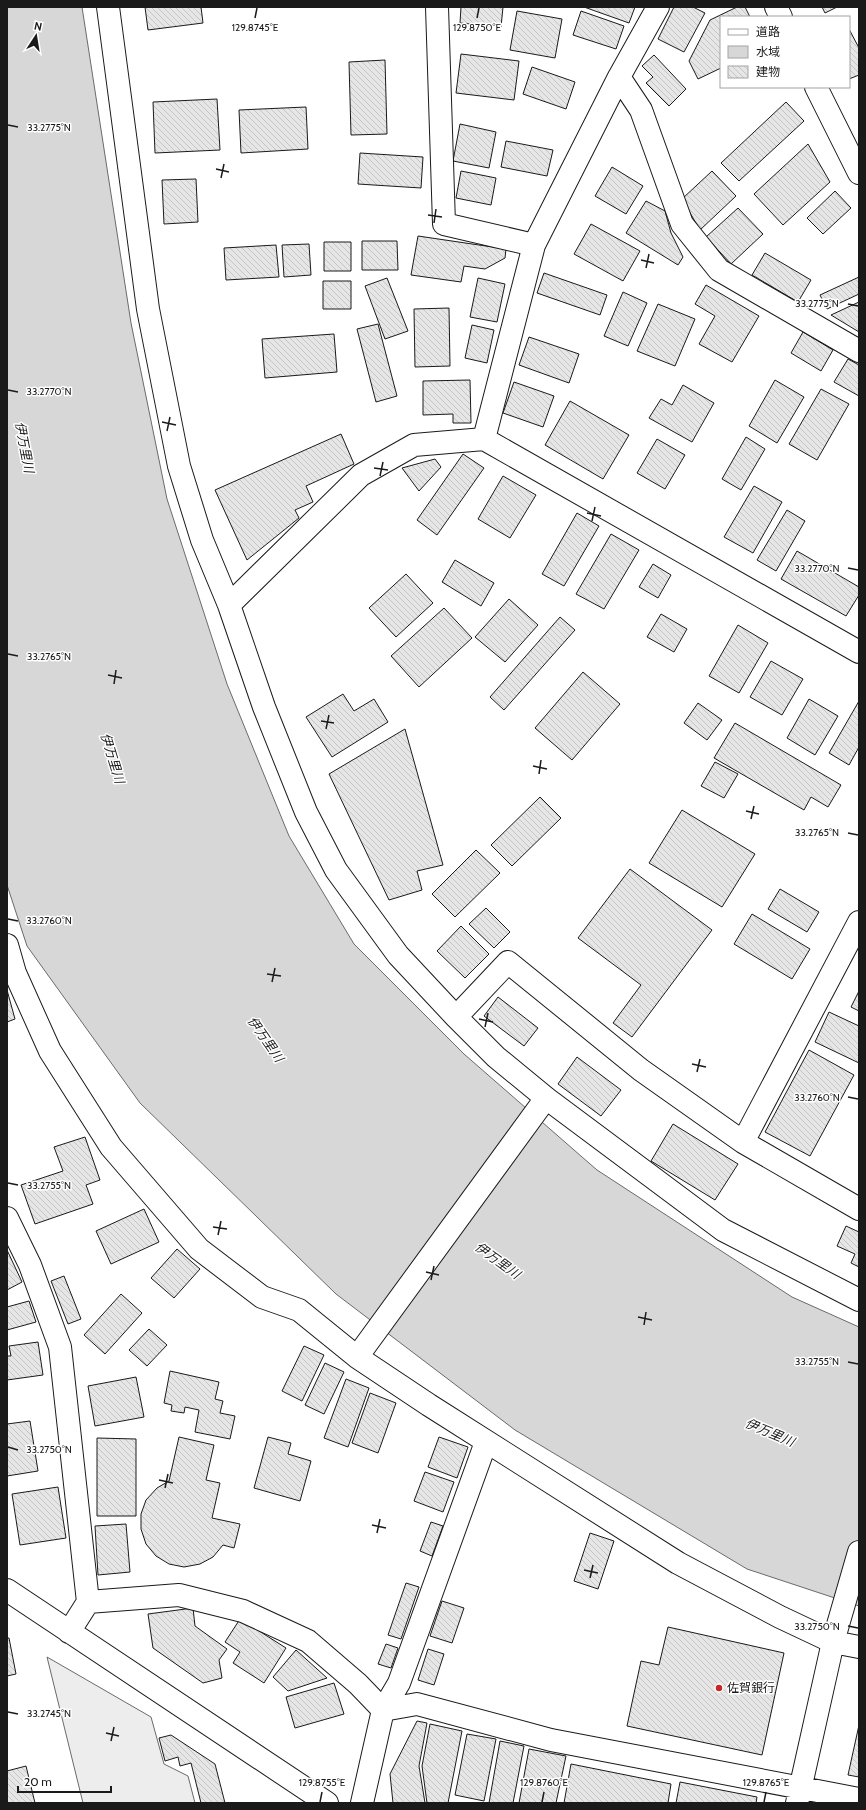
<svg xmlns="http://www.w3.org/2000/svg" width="866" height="1810" viewBox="0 0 866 1810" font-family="Cabin,'Noto Sans JP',sans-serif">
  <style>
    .built { fill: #ededed; stroke: #6a6a6a }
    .water { fill: #d7d7d7; stroke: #6a6a6a }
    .building { fill: url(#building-back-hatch); stroke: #1a1a1a }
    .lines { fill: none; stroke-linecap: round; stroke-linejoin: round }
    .minor-casing { stroke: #1a1a1a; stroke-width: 24 }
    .minor { stroke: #fff; stroke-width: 22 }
    .ticks { fill: none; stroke: #1a1a1a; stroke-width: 1.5 }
    .poi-dot { fill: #c62828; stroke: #fff; stroke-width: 1.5 }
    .labels { text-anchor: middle; stroke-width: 3; stroke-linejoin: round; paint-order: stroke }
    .poi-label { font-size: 12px; fill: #1a1a1a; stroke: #fff; text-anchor: start }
    .water-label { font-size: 13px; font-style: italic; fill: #1a1a1a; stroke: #fff }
    .ticks-label { font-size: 10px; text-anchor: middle; fill: #1a1a1a; stroke: #fff; stroke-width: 3; stroke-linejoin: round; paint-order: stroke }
  </style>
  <defs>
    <pattern id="building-back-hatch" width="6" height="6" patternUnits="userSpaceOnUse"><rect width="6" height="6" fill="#e6e6e6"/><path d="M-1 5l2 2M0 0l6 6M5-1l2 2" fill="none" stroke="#c5c5c5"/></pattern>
  </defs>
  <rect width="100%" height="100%" fill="#fff"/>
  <path class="built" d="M47,1657L151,1717L164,1764L188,1776L195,1803H83Z"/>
  <path class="water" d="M7,7H82L131,323L167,499L227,684L289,836L354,944L464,1054L597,1170L792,1297L859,1327V1606L747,1569L515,1430L336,1294L140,1103L27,946L7,885Z"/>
  <path class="building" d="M145,7H201L203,23L148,30Z
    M461,7H503L501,27L460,23Z
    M584,7H635L629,23Z
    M674,7H693L705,13L684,52L658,39Z
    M737,7H745L750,17H721V68L698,79L689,61L710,20Z
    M822,7H837L825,13Z
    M517,11L562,19L555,58L510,50Z
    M581,11L624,26L616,49L573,35Z
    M849,29L859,48V75L849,79Z
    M461,54L519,61L514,100L456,93Z
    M654,55L686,89L669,106L646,83L653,77L642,66Z
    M385,60L387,134L351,135L349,62Z
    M532,67L575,82L566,109L523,94Z
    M217,99L220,150L155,153L153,102Z
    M786,102L804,121L739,181L721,163Z
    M306,107L308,149L241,153L239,110Z
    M460,124L496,132L489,168L453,161Z
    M506,141L553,150L547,176L501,167Z
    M808,144L830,182L783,225L754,194Z
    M360,153L423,157L421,188L358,184Z
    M612,167L643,186L626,214L595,196Z
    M461,171L496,178L491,205L456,198Z
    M712,171L736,196L700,230L682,199Z
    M196,179L198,222L164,224L162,180Z
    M835,191L851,208L823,234L807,218Z
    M646,201L665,211L671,233L683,257L678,265L626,233Z
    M738,208L763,234L731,264L706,237Z
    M591,224L640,251L623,281L574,254Z
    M418,236L506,249L505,258L485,269L464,266L461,282L411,275Z
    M362,241H397L398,270H362Z
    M324,242H351V271H324Z
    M309,244L311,275L284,277L282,245Z
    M276,245L279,277L226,280L224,248Z
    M765,253L811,280L798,302L752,275Z
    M544,273L607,295L600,315L537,293Z
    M859,277V294L827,309L820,295Z
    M387,278L408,331L385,339L365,286Z
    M478,278L505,284L497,322L470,317Z
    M323,281H351V309H323Z
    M706,285L759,316L732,362L699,344L715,316L695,304Z
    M623,292L647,303L628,346L604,336Z
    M859,302V332L831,315Z
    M658,304L695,319L675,366L637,351Z
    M449,308L450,366L415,367L414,309Z
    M378,324L397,396L376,402L357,329Z
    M472,325L494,330L487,363L465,358Z
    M803,332L833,350L821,371L791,353Z
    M334,334L337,372L265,378L262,339Z
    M529,337L579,354L569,383L519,365Z
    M848,359L859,365V396L834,382Z
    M470,380L471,423H453V414L423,415V381Z
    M775,380L804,397L777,443L749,426Z
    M514,382L554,396L543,427L503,413Z
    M683,385L714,403L692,442L649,418L661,399L672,405Z
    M821,389L849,404L817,460L789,444Z
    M570,401L629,435L603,479L545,445Z
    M341,434L354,464L306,486L313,502L295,510L299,518L247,560L215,490Z
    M746,437L765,449L741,490L722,479Z
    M657,439L685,455L665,489L637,473Z
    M463,454L484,468L437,535L417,520Z
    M435,459L441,467L419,491L402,468Z
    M503,476L536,495L510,538L478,519Z
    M754,486L782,502L753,553L724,537Z
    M787,510L805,521L776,571L757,560Z
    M577,513L599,526L564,586L542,574Z
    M611,534L639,550L604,609L576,594Z
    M797,551L859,587V595L846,616L781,579Z
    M455,560L494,583L481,606L442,582Z
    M653,564L671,575L658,598L639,587Z
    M406,574L433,603L396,637L369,608Z
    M509,599L538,625L505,662L475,637Z
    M444,608L472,638L419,687L391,656Z
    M661,614L687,629L674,652L647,637Z
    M560,617L575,630L504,710L490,697Z
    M738,625L768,643L739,693L709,676Z
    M771,661L803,679L782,715L750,697Z
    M583,672L620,704L572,760L535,728Z
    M343,694L354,711L374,699L388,722L332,757L306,717Z
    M809,699L838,716L815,755L787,738Z
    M859,701V747L849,765L829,753Z
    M698,703L722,720L707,740L684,723Z
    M735,723L841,785L828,807L811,797L804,810L714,758Z
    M405,729L443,865L417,871L422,890L389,900L329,774Z
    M715,762L738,774L724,798L701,786Z
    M540,797L561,818L512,866L491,845Z
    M682,810L755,854L722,907L649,863Z
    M476,850L500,873L455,917L432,894Z
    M630,869L712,930L632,1037L613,1023L641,985L578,938Z
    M780,889L819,912L807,932L768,909Z
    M486,908L510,932L494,948L469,924Z
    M752,914L810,949L792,979L734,944Z
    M461,926L489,954L465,978L437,951Z
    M7,990L15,1019L7,1022Z
    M859,991V1011L851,1007Z
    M498,997L538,1028L524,1046L484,1016Z
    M829,1012L859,1026V1063L815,1042Z
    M809,1050L854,1075L810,1156L765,1132Z
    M577,1057L621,1090L601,1116L558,1084Z
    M673,1124L738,1164L715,1200L651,1161Z
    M85,1137L100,1180L86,1185L93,1204L35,1224L21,1185L63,1171L54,1147Z
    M144,1209L159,1242L111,1264L96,1231Z
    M846,1226L859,1232V1267L851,1263L855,1254L837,1246Z
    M177,1249L200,1269L174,1298L151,1278Z
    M7,1250L22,1282L7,1290Z
    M64,1276L81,1319L68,1324L51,1281Z
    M121,1294L142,1313L105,1354L84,1335Z
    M29,1301L36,1322L7,1330V1307Z
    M149,1329L167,1345L147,1366L129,1350Z
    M38,1342L43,1375L7,1380V1356H11L9,1346Z
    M304,1346L324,1355L302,1401L282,1391Z
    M325,1363L344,1372L324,1414L305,1405Z
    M170,1371L219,1382L215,1399L223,1401L220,1413L235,1416L230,1439L195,1432L199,1410L185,1407L184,1413L171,1411L172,1405L164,1403Z
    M136,1377L144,1417L95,1426L88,1386Z
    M346,1379L369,1388L348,1447L324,1438Z
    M370,1393L396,1403L378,1453L352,1443Z
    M30,1421L38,1471L7,1476V1424Z
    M179,1437L214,1445L206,1480L220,1483L212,1518L240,1524L234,1548L223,1545L213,1557L200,1564L184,1567L169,1564L156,1556L146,1544L141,1529V1514L146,1500L157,1488L169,1481Z
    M268,1437L291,1443L288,1454L311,1461L300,1501L254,1488Z
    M439,1437L468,1447L457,1478L428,1467Z
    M97,1438L136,1439V1516H97Z
    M425,1472L454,1482L443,1512L414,1501Z
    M58,1487L66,1538L20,1545L12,1494Z
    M431,1522L443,1526L432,1556L420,1551Z
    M126,1524L130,1572L98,1575L95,1526Z
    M590,1533L614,1541L598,1589L574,1581Z
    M406,1583L419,1587L401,1639L388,1635Z
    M442,1601L464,1608L452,1643L430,1636Z
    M193,1608L195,1626L227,1649L219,1660L222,1678L203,1683L153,1648L148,1614Z
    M240,1619L286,1648L264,1683L233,1663L240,1652L225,1642Z
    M668,1627L784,1653L762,1755L627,1726L641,1661L659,1665Z
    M7,1638H9L16,1674L7,1676Z
    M386,1644L398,1648L391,1668L378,1664Z
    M428,1649L444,1654L434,1685L418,1680Z
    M296,1650L327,1678L288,1691L273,1677Z
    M334,1683L344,1714L295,1728L286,1697Z
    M417,1721L427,1723L419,1766L425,1803H393L390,1774Z
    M430,1724L462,1731L448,1803H427L422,1766Z
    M859,1725V1777L848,1775Z
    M467,1734L496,1739L484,1801L455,1795Z
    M171,1735L215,1764L225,1803H201L191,1763L180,1766L178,1757L165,1761L159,1738Z
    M500,1741L524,1746L513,1803H489Z
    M529,1749L566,1756L556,1803H519Z
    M571,1764L671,1784L668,1803H564Z
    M26,1766L35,1803H7V1771Z
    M680,1782L757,1797L756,1803H676Z"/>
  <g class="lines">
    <defs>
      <path id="minor" d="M108,7L148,309L179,466L202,540L229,605L264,707L306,812L336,870L398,955L456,1017L496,1057L546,1098L723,1230L859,1300
        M437,7L444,224L534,245
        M658,7L619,77L534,245L484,439L859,652
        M776,7L781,17
        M619,77L641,110L682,224L719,270L859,351
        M816,87L859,173
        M229,605L361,475L414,445L484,439
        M7,945L15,973L50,1051L111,1147L199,1249L262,1297L299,1310L357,1357L429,1405L678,1563L780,1617L833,1642L859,1647
        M456,1017L508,962L641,1070L743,1142L859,1209
        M743,1142L859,922
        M7,1218L30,1265L60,1347L88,1602L69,1632
        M357,1357L546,1098
        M7,1590L327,1803
        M88,1602L179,1595L243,1611L308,1641L358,1684L383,1710
        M383,1710L417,1704L551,1740L859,1799
        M362,1803L383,1710L399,1683L486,1442
        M797,1803L833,1642L859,1552"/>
    </defs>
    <use href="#minor" class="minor-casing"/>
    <use href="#minor" class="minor"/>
  </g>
  <path class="ticks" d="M255,18L257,8M477,18L479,8M8,125L18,127M216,169L229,172M221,178L224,164M428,215L442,217M434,223L436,209M641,260L654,263M646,268L649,254M848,304L858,306M8,390L18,392M162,422L176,425M167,431L170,417M374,468L388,470M380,476L383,462M587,513L601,516M592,521L595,507M848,568L858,570M8,654L18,656M108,675L122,678M114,684L116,670M321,721L334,723M326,729L329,715M533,766L547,769M539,774L541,760M746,811L759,814M751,819L754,806M848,833L858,835M8,919L18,921M267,974L281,976M272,982L275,968M479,1019L493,1022M485,1027L488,1013M692,1064L706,1067M697,1072L700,1059M848,1097L858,1099M8,1183L18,1185M213,1227L227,1229M218,1235L221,1221M426,1272L439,1275M431,1280L434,1266M638,1317L652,1320M644,1325L646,1312M848,1362L858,1364M8,1447L18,1450M159,1480L173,1483M165,1488L168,1474M372,1525L386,1528M377,1533L380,1519M584,1570L598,1573M590,1578L593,1565M848,1626L858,1628M8,1712L18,1714M106,1733L119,1736M111,1741L114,1727M320,1802L322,1792M542,1802L544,1792M764,1802L766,1792"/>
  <circle class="poi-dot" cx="719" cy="1688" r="4"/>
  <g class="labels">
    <g class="poi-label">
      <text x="727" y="1692">佐賀銀行</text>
    </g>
    <g class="water-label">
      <text transform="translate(25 447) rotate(79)" y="5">伊万里川</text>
      <text transform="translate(113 758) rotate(73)" y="5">伊万里川</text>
      <text transform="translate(266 1039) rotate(55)" y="5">伊万里川</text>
      <text transform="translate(498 1260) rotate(36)" y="5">伊万里川</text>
      <text transform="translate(770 1432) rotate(23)" y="5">伊万里川</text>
    </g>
  </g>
  <g class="ticks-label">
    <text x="255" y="31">129.8745°E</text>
    <text x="477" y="31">129.8750°E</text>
    <text x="49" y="131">33.2775°N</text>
    <text x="817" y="307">33.2775°N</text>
    <text x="49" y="395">33.2770°N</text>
    <text x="817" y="572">33.2770°N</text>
    <text x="49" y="660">33.2765°N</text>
    <text x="817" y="836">33.2765°N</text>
    <text x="49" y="924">33.2760°N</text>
    <text x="817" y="1101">33.2760°N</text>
    <text x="49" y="1189">33.2755°N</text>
    <text x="817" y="1365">33.2755°N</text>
    <text x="49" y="1453">33.2750°N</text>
    <text x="817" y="1630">33.2750°N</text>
    <text x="49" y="1717">33.2745°N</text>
    <text x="322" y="1786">129.8755°E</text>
    <text x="544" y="1786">129.8760°E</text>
    <text x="766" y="1786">129.8765°E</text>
  </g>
  <rect width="866" height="1810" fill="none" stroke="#1a1a1a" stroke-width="16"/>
  <rect x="720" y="16" width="130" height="72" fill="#ffffff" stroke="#a3a3a3"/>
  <rect x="728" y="29" width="20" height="6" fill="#ffffff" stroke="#a3a3a3"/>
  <text x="756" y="36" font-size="12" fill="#1a1a1a">道路</text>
  <rect x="728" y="46" width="20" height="12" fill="#d7d7d7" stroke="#a3a3a3"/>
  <text x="756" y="56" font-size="12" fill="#1a1a1a">水域</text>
  <rect x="728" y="66" width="20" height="12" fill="url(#building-back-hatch)" stroke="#a3a3a3"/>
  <text x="756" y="76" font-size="12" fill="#1a1a1a">建物</text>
  <g transform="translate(36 36) rotate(12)" stroke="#ffffff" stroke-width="3" paint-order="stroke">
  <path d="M0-3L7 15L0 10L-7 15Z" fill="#1a1a1a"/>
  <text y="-6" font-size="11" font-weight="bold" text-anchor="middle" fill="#1a1a1a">N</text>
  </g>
  <path d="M18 1786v6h93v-6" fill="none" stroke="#1a1a1a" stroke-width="2"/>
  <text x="24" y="1786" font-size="12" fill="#1a1a1a" stroke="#ffffff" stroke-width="3" paint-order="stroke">20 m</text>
</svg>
